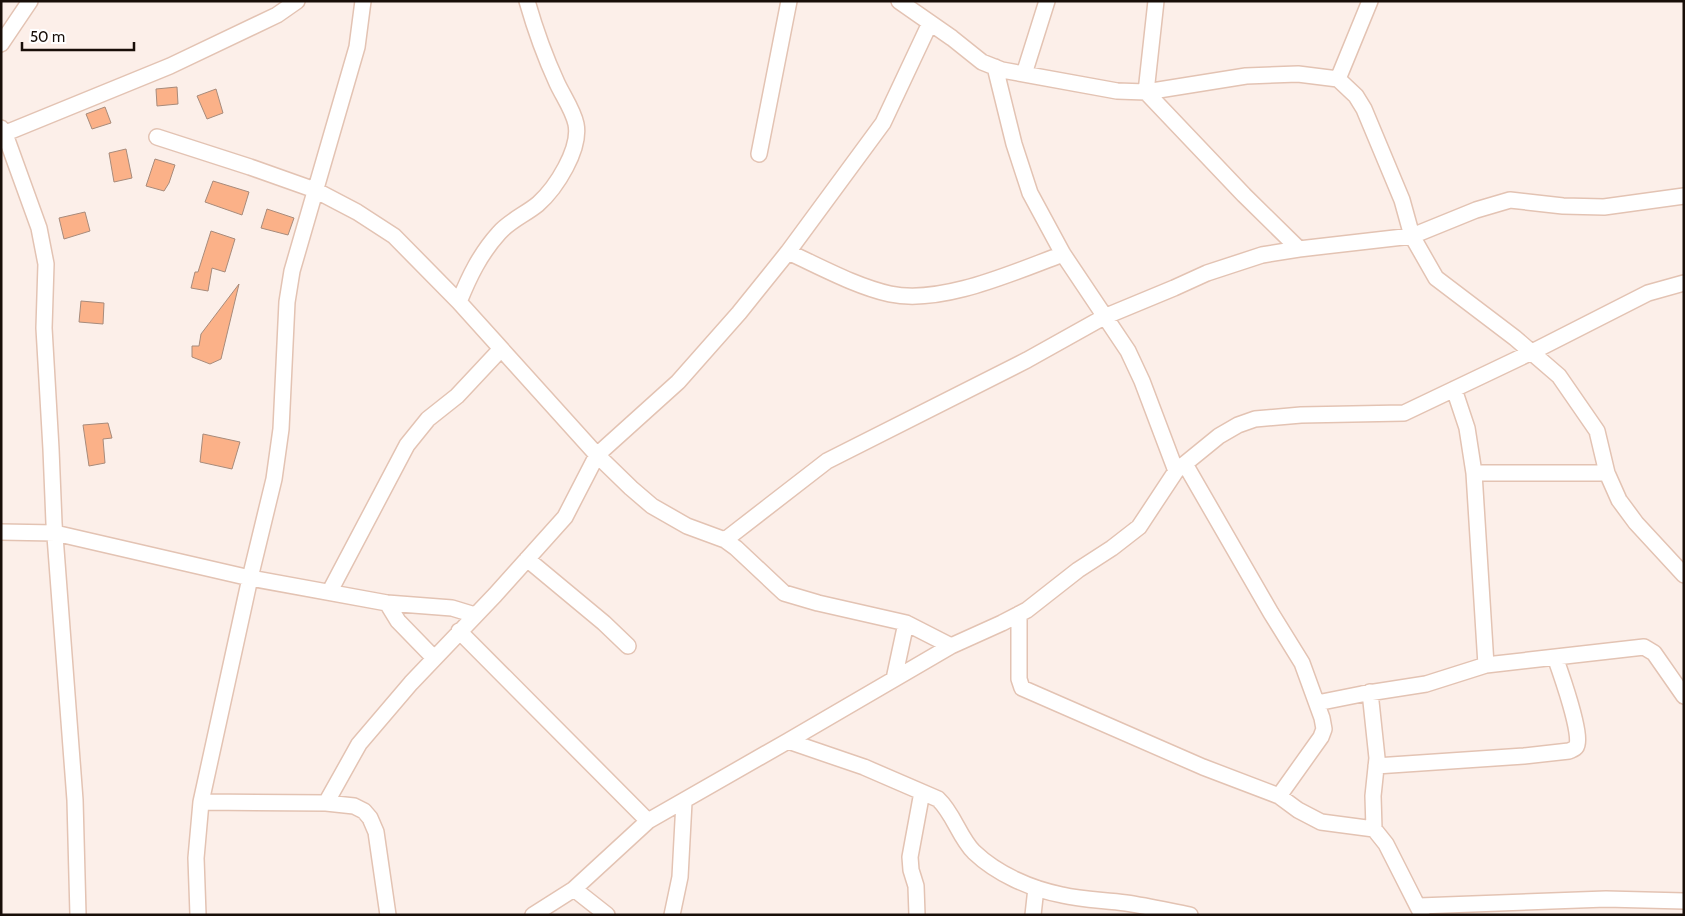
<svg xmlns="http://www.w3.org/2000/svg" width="1685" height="916" viewBox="0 0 1685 916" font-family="Cabin,sans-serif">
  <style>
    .building { fill: #fbb188; stroke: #a88b7b }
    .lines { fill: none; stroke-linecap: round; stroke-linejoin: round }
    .street-casing { stroke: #e3c3b3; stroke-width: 18 }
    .street { stroke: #fff; stroke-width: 15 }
  </style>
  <rect width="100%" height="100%" fill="#fcefe9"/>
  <path class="building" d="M177,87L178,104L157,106L156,89Z
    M216,89L223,113L207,119L197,96Z
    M105,107L111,123L92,129L86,114Z
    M126,149L132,178L114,182L109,153Z
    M155,159L175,165L169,183L164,191L146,186Z
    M213,181L249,192L242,215L205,202Z
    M267,209L294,218L288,235L261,228Z
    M85,212L90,231L64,239L59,218Z
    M211,231L235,239L225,272L212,268L208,291L191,288L195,272H198Z
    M239,284L221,359L210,364L192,357V346H199L201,334Z
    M81,301L104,303L103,324L79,322Z
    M108,423L112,438L103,439L105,463L89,466L83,425Z
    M203,434L240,442L232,469L200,462Z"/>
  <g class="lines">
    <defs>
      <path id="street" d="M899,1L952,38L982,62L1002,70L1117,91L1146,92L1246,76L1298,74L1338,79L1356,96L1364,109L1402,200L1412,236L1436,278L1515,338L1559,376L1597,431L1607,473L1619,500L1636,523L1684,575
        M1156,1L1146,92L1244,195L1299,249
        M1,44L30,1
        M995,67L1014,144L1030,193L1063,254L1128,351L1142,381L1176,471
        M1024,74L1047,1
        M1338,79L1370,1
        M1,128L5,134L39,228L46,264L44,328L51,449L54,523L75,800L78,915
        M1,135L170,66L277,15L297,1
        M157,137L250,167L315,190L357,212L394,236L459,302L597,455L631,488L652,506L687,526L725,540L736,548L784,593L818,603L906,623L951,646
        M759,154L789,1
        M788,252C821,267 855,286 890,294C942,305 1014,272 1063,254
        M459,302C469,277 480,254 499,233C509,221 526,214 538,204C556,188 581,149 576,124C573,110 563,96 557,83C545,57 535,29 527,1
        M1454,389L1467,428L1474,473L1486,665
        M1185,464L1271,613L1302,663L1322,718L1324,729L1321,737L1279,796
        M1474,473H1607
        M1,532L55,533L250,578L387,603L452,608L475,615
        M725,540L827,461L1027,360L1104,317L1174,288L1207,273L1262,255L1299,249L1412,236L1476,210L1510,200L1563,206L1604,207L1684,196
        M527,559L604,623L628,646
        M330,591L407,445L428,419L457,396L501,349
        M387,603L398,621L434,658
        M1019,614V679L1022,688L1203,767L1279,796L1298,810L1321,822L1374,829
        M459,631L648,821
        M894,679L906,623
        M1370,692L1377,758L1373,796L1374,829L1386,844L1422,915
        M1317,703L1362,694L1426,684L1486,665L1644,647L1654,653L1684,696
        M788,741L864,767L938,799C954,814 959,837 974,852C997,874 1031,889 1062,895C1083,900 1105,900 1126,903C1147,906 1169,911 1190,915
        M1376,766L1524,756L1569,751C1571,750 1575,749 1576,747C1584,738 1560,671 1555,657
        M201,802L326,803L354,806L364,811L370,818L376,832L388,915
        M326,803L359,744L411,683L495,595L565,517L597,455L678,382L739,313L788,252L883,123L930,23
        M574,889L607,915
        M1419,906L1606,899L1684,901
        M198,915L196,858L201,802L250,578L274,479L281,429L287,302L292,271L357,47L363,1
        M533,915L574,889L648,821L788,741L951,646L1002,623L1027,610L1078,570L1112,548L1139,527L1176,471L1219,436L1238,425L1255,419L1301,415L1404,413L1532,352L1648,293L1684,283
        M672,915L680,877L684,802
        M917,915L916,886L911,870L910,857L922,792
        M1033,915L1036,888"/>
    </defs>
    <use href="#street" class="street-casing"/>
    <use href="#street" class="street"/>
  </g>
  <rect width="1685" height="916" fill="none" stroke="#180e08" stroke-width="5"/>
  <path d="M22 42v8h112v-8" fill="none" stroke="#180e08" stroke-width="2.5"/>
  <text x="30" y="42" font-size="15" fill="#180e08" stroke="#ffffff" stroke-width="4" paint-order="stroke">50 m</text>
</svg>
